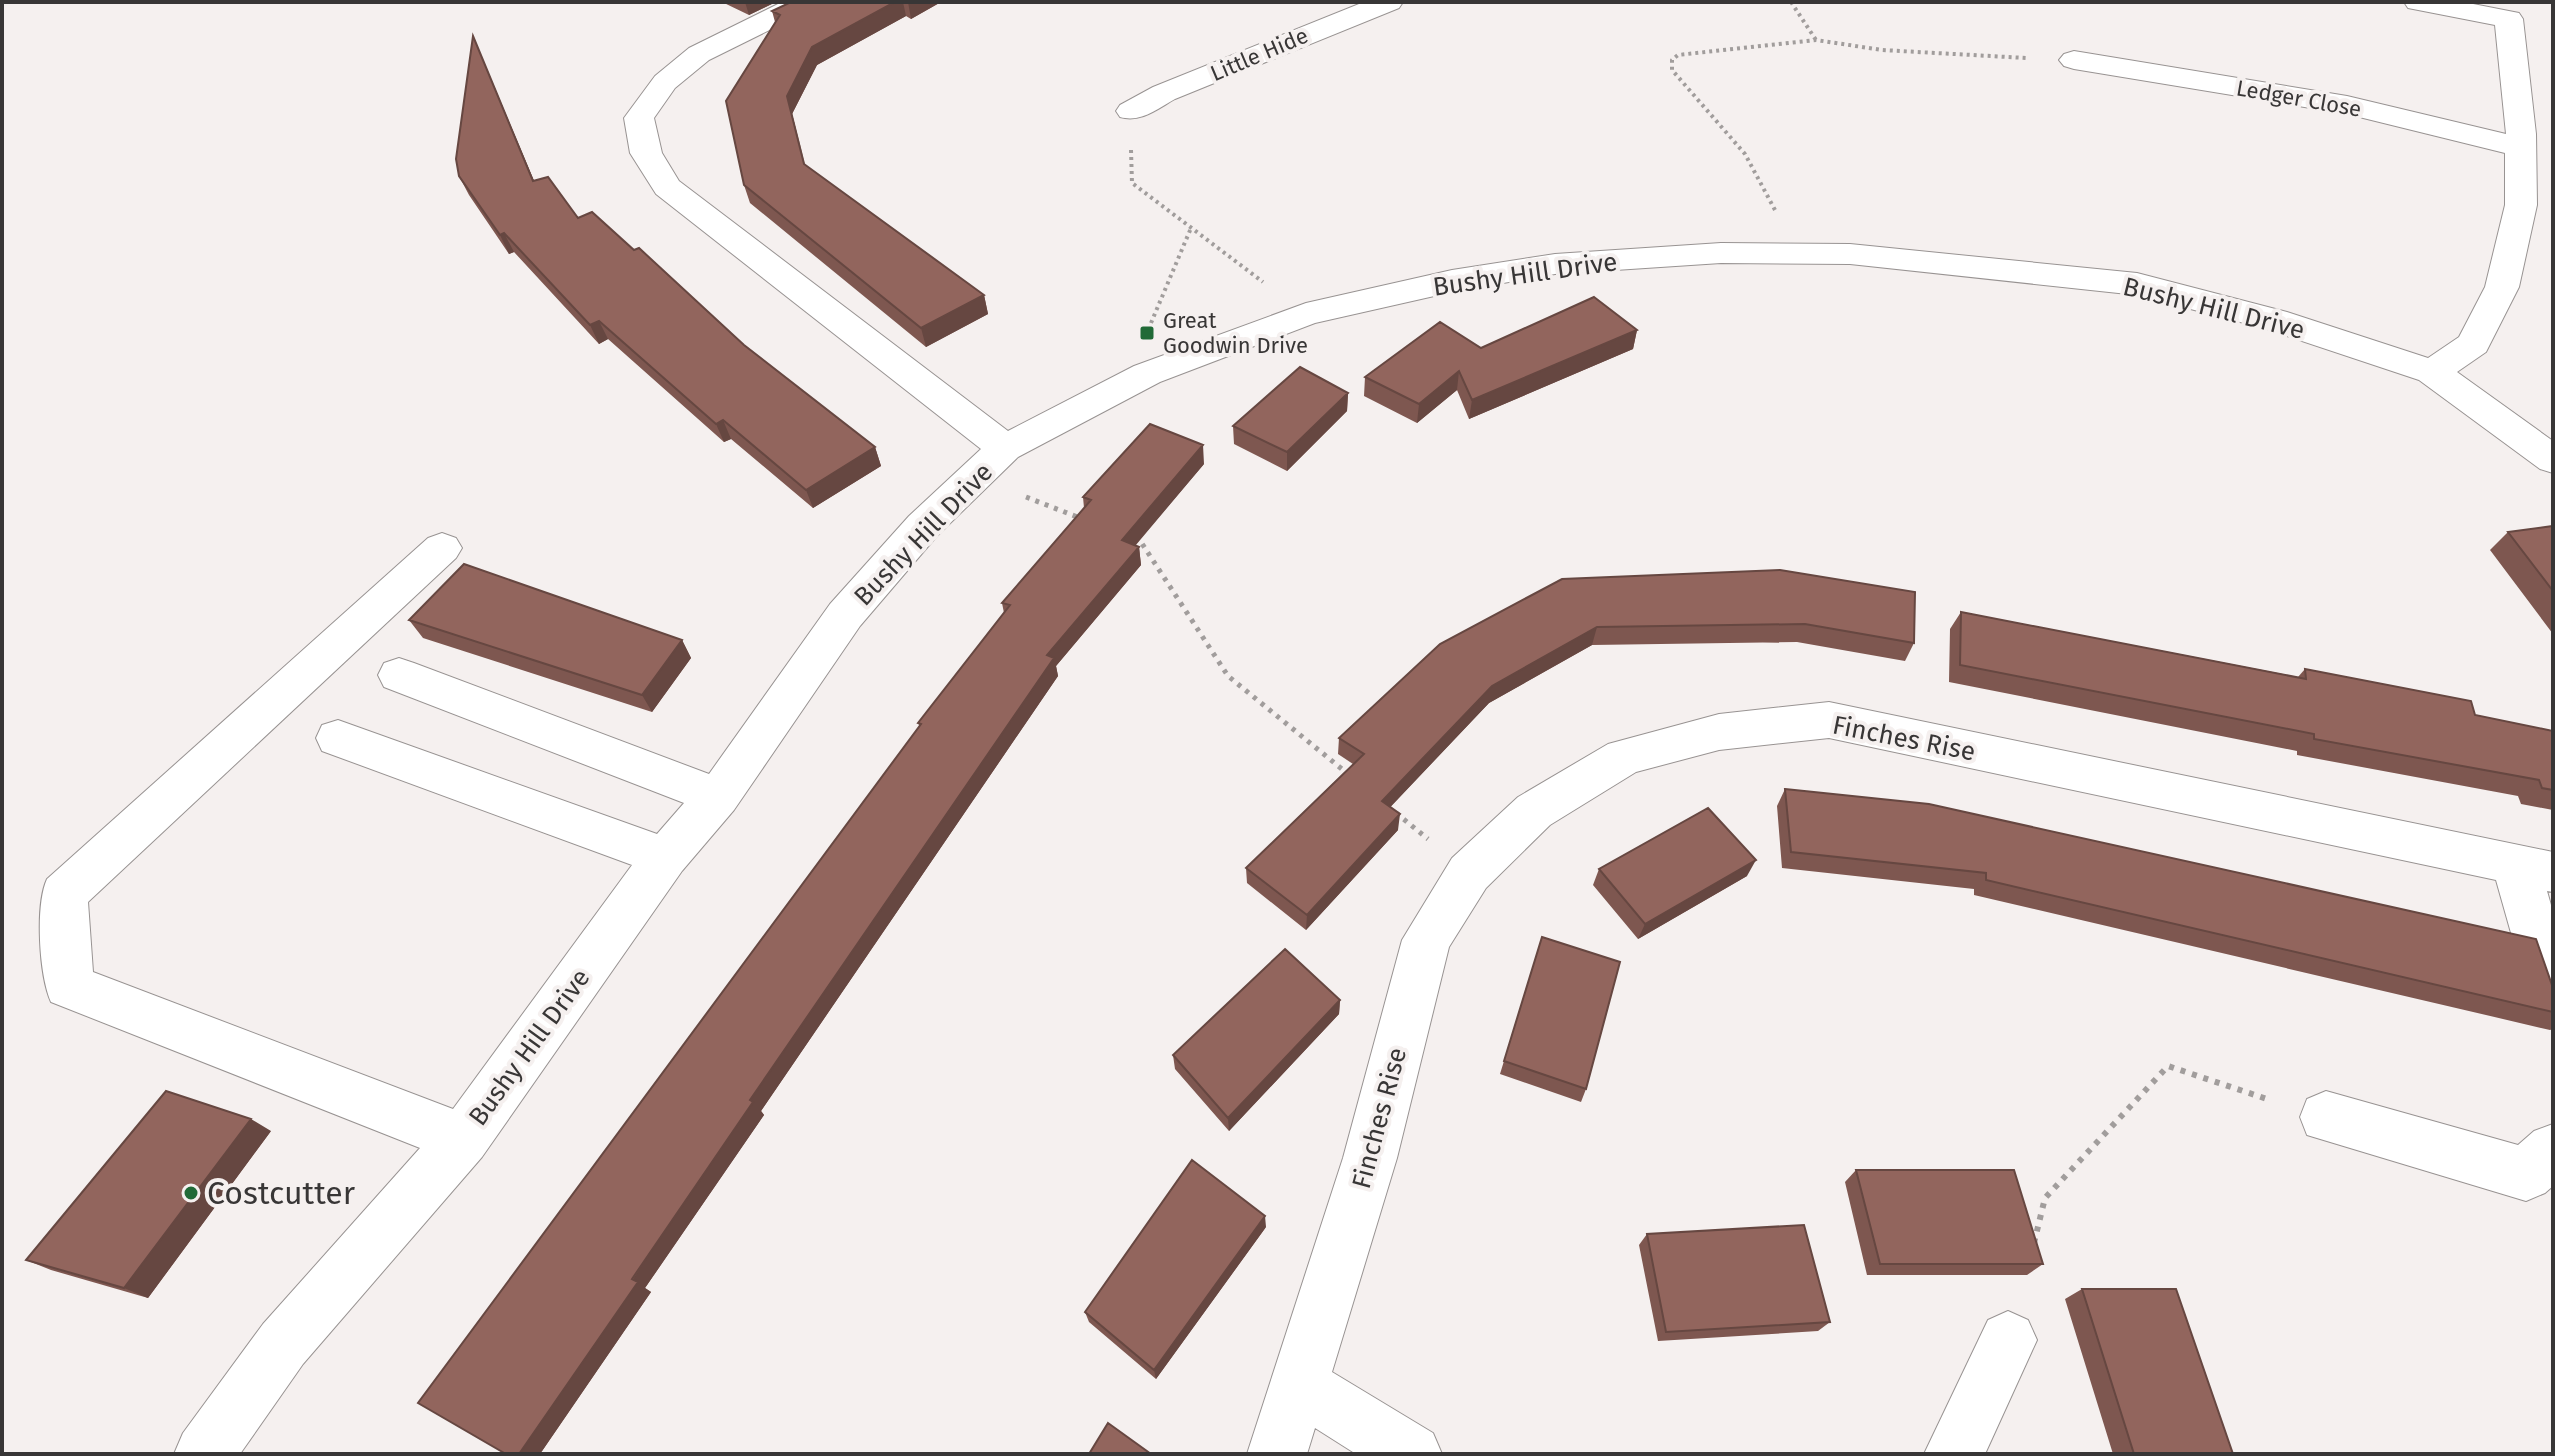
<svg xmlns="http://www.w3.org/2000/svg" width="2555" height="1456" viewBox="0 0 2555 1456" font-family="'Fira Sans',sans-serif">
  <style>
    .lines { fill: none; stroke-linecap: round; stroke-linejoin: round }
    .minor-casing { stroke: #989392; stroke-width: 2 }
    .path-far2 { stroke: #a19d9c; stroke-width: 4; stroke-dasharray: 3 4; stroke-linecap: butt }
    .path-far1 { stroke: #a19d9c; stroke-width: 5; stroke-dasharray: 4 6; stroke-linecap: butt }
    .path { stroke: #a19d9c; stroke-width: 6; stroke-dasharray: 5 7; stroke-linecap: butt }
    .minor { fill: #fff; fill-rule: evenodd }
    .wall { fill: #7e5750 }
    .shaded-wall { fill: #664741 }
    .building { fill: #92655d; stroke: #664741; stroke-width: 2 }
    .poi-dot { fill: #216a37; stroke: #f5f0ef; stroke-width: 3 }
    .labels { text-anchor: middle; stroke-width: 8; stroke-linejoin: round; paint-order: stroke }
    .far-street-label { font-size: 22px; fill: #383636; stroke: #f5f0ef }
    .far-poi-label { font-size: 22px; fill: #383636; stroke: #f5f0ef; text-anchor: start }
    .street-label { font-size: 26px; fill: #383636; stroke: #f5f0ef }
    .near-poi-label { font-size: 32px; fill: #383636; stroke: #f5f0ef; text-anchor: start }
  </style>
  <rect width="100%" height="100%" fill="#f5f0ef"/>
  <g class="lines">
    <defs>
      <path id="minor" d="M782,2H818L814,8L709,60L675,88L654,118L662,153L679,181L1008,431L1134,366L1306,303L1452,270L1555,254L1721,243L1850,244L2137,273L2287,312L2428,358L2459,337L2485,287L2505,205V153L2347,114L2074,69L2064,66L2059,60L2064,54L2074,51L2347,96L2506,134L2495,25L2408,8L2404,2H2463L2519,13L2523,19L2536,134L2537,205L2519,287L2486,352L2457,372L2553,441V473L2540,469L2419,380L2263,328L2137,295L1850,264L1721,263L1555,274L1452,292L1315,323L1160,382L1018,457L937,536L860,626L734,810L682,871L482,1157L303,1364L240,1454H174L183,1433L263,1324L420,1148L51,1002C39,975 35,905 47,879L428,538L442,533L456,538L462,548L456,558L88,902L93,972L453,1109L632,865L322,751L316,738L322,725L338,720L657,834L684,803L384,687L378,675L384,663L399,658L414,663L709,774L830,604L909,516L981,449L656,194L630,153L624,118L655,76L689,48Z
        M1364,2H1403L1399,8L1175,99C1157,109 1141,123 1120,117L1116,111L1120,105L1153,87Z
        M1829,702L2553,852V892L2547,891L2553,912V1016L2535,1009L2528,993L2496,880L1829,738L1719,750L1636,772L1550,825L1486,888L1449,947L1397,1158L1332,1372L1433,1433L1442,1454H1356L1315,1428L1307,1454H1247L1343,1158L1402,940L1452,858L1518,797L1608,744L1719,714Z
        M2326,1091L2518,1145L2534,1131L2553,1124V1186L2545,1193L2526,1201L2307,1135L2300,1117L2307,1099Z
        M2008,1311L2028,1320L2037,1340L1985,1454H1924L1988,1320Z"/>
    </defs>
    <use href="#minor" class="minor-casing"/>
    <path class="path-far2" d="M1791,2L1816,40
      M1131,150L1132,183L1263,282
      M1775,210L1745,154L1672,70V60L1678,55L1816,40L1882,50L2026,58
      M1151,323L1191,228"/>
    <path class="path-far1" d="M1026,497L1080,518
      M1134,539L1141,542L1228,676L1348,774
      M1396,813L1428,839"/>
    <path class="path" d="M2034,1243L2045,1198L2168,1066L2270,1100"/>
    <use href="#minor" class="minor"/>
  </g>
  <path class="wall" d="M722,2H776L749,15Z
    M791,2H941L911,19L906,16L817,65L792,114L805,165L984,295L988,314L926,347L750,203L744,185L775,22L772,11Z
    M473,36L534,181L578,218L875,447L881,466L813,508L731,439L724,442L608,339L599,344L514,252L509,254L469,195L459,176Z
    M1637,330L1633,349L1469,419L1457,390L1417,423L1364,396L1365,377L1481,348Z
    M1348,393L1347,411L1287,471L1234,444L1233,426Z
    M1204,464L1135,545L1139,547L1141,565L1056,666L1058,676L761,1111L764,1115L645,1288L651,1292L540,1454L920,727L918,723L1004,613L1002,603L1084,508L1083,497Z
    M2553,526V634L2490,550L2508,532Z
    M1562,579L1914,643L1905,661L1797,642L1592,645L1489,703L1390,807L1398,830L1306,930L1247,883L1246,868L1353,764L1338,754L1339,738Z
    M1961,612L2298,677L2305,669L2475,715L2553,731V810L2521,804L2518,796L2297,755V751L1949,682L1950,629Z
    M409,620L682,640L691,658L652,712L423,638Z
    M1785,789L2553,988V1029L2550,1030L1974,895V889L1782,868L1777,806Z
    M1599,869L1747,876L1638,939L1593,885Z
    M1542,937L1586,1089L1581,1102L1500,1074Z
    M1340,1000L1339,1014L1229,1131L1175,1069L1173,1055Z
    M271,1131L148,1298L51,1270L26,1260Z
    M1856,1170L2043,1264L2027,1275H1867L1845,1182Z
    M1266,1227L1156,1379L1089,1322L1085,1312Z
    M1647,1234L1830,1322L1818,1331L1658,1341L1639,1245Z
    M2082,1289L2233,1454H2113L2065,1299Z"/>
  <path class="shaded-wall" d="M745,2H776L749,15Z
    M895,2H903L906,16L817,65L792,114L810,183L787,96L812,47Z
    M908,2H941L911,19Z
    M473,36L481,55L542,200L533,181Z
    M504,233L514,252L509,254L500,235Z
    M984,295L988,314L926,347L921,328Z
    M599,321L608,339L599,344L590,325Z
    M1637,330L1633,349L1469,419L1472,400Z
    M1459,371L1457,390L1417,423L1419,404Z
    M1348,393L1347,411L1287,471V452Z
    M723,420L731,439L724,442L716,424Z
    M1203,445L1204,464L1125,558L1122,540Z
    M875,447L881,466L813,508L806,490Z
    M1139,547L1141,565L1056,666L1058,676L761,1111L764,1115L645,1288L651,1292L540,1454H519L750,1100L1047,655Z
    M1597,627L1592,645L1489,703L1381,817L1382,801L1492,686Z
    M682,640L691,658L652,712L642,695Z
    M1400,814L1398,830L1306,930L1307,915Z
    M1756,860L1747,876L1638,939L1645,924Z
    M1340,1000L1339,1014L1229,1131L1228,1118Z
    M251,1119L271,1131L148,1298L124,1288Z
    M1265,1216L1266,1227L1156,1379L1154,1370Z"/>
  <path class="building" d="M791,2H895L812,47L787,96L804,164L984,295L921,328L744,185L726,101L780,15L772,11Z
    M473,36L533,181L548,177L578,218L592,212L634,250L639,248L744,345L875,447L806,490L723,420L716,424L599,321L590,325L504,233L500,235L459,176L456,159Z
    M1594,297L1637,330L1472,400L1459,371L1419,404L1365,377L1440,322L1481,348Z
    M1300,367L1348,393L1287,452L1233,426Z
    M1150,424L1203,445L1122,540L1139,547L1047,655L1054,658L750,1100L753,1102L632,1279L638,1282L519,1454H506L418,1403L921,724L918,723L1010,605L1002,603L1091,500L1083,497Z
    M2553,526V591L2508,532Z
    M464,564L682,640L642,695L409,620Z
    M1780,570L1915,592L1914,643L1805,624L1597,627L1492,686L1382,801L1400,814L1307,915L1246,868L1364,754L1339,738L1440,644L1562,579Z
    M1961,612L2306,679L2305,669L2471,701L2475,715L2553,731V790L2542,788L2539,780L2314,739V734L1960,665Z
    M1785,789L1929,804L2536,939L2553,988V1012L1986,880V873L1791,852Z
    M1708,808L1756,860L1645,924L1599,869Z
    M1542,937L1620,962L1586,1089L1504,1061Z
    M1285,949L1340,1000L1228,1118L1173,1055Z
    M166,1091L251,1119L124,1288L26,1260Z
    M1192,1160L1265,1216L1154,1370L1085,1312Z
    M1856,1170H2014L2043,1264H1880Z
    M1804,1225L1830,1322L1666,1332L1647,1234Z
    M2082,1289H2176L2233,1454H2134Z
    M1108,1423L1151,1454H1089Z"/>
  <g class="poi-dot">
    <rect x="1139" y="325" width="16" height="16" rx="4"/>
    <circle cx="191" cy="1193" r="8"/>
  </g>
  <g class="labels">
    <g class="far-street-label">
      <text transform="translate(1259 54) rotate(-23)" y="8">Little Hide</text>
      <text transform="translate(2299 98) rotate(10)" y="8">Ledger Close</text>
    </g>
    <g class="far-poi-label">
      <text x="1163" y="328">Great<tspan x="1163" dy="25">Goodwin Drive</tspan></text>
    </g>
    <g class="street-label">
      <text transform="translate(1525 274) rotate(-8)" y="9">Bushy Hill Drive</text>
      <text transform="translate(2214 308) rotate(14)" y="9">Bushy Hill Drive</text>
      <text transform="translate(923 534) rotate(-46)" y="9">Bushy Hill Drive</text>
      <text transform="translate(1904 738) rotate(11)" y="9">Finches Rise</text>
      <text transform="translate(529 1047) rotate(-54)" y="9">Bushy Hill Drive</text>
      <text transform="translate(1379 1118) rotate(-75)" y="9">Finches Rise</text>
    </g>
    <g class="near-poi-label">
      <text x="207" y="1204">Costcutter</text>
    </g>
  </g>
  <rect width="2555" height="1456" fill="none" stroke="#383636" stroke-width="8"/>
</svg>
